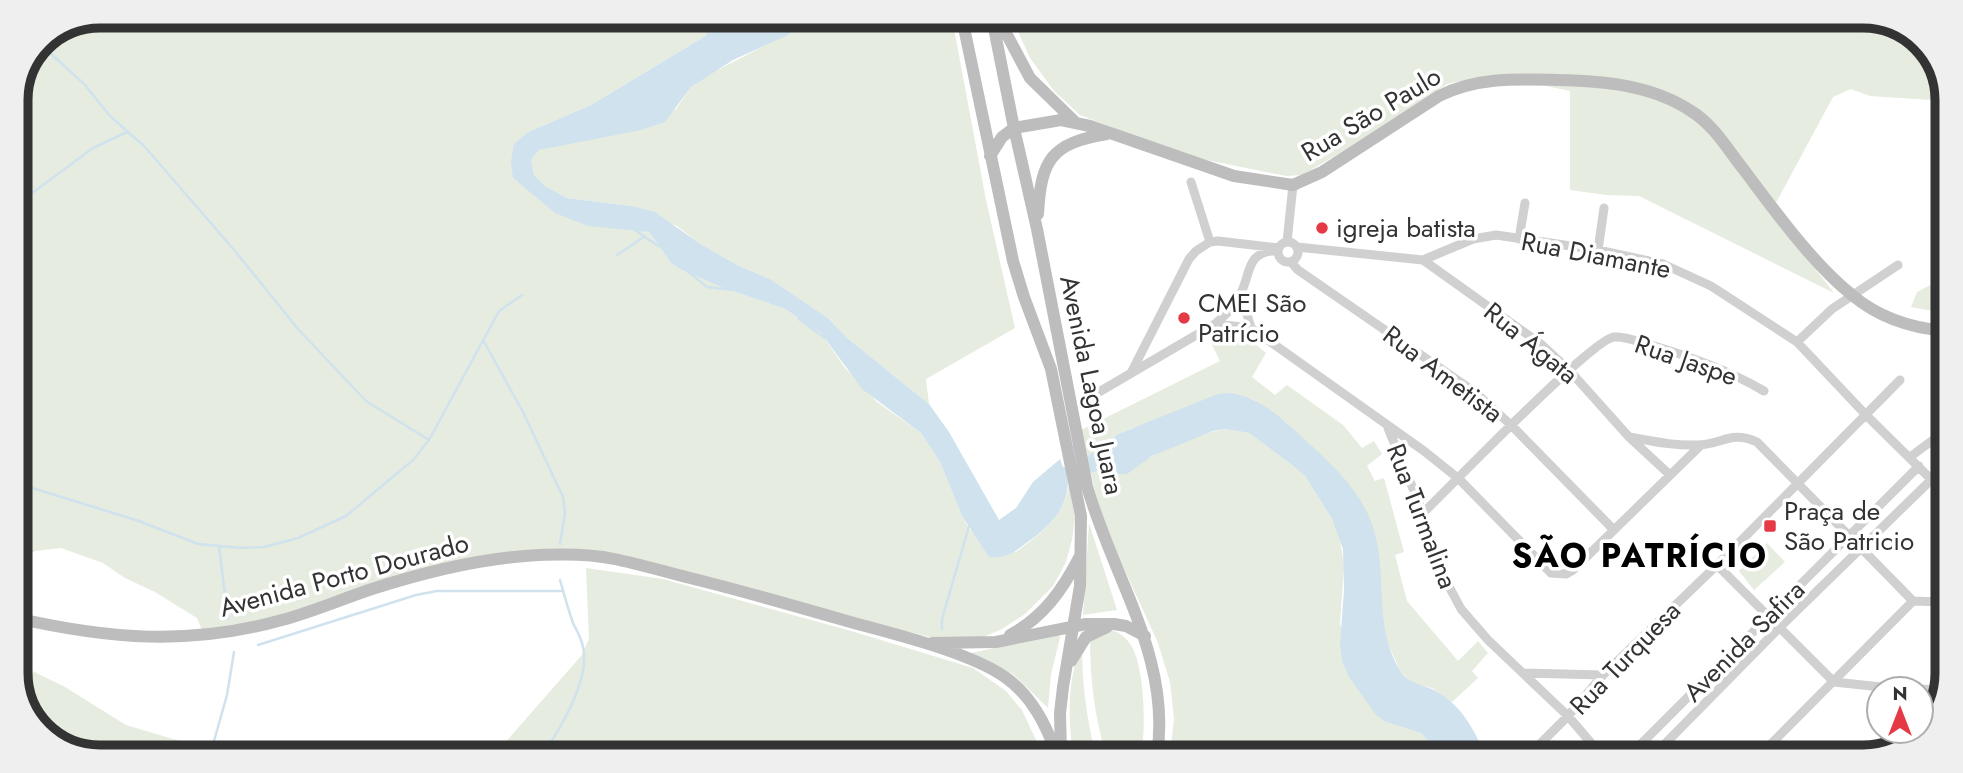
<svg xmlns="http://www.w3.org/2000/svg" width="1963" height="773" viewBox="0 0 1963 773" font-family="Jost,sans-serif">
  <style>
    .green { fill: #e6ecdf }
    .water { fill: #cfe2ee }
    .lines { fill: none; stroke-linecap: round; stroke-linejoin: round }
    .stream { stroke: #cfe2ee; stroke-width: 2.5 }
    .street { stroke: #d0d0d0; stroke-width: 9 }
    .secondary { stroke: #bdbdbd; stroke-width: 12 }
    .poi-dot { fill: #e63946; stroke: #fff; stroke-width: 2.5 }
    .labels { text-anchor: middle; stroke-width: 7; stroke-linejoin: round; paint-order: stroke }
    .street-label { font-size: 26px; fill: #333; stroke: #fff }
    .poi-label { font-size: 26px; fill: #333; stroke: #fff; text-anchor: start }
    .district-label { font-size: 33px; font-weight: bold; letter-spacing: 2px; fill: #000; stroke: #fff }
    .rim { fill: none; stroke: #333; stroke-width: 9 }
  </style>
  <rect width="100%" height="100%" fill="#fff"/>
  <path class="green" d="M100,16L737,17L591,105L528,132L513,178L637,230L649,232L671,263L682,270L721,287L785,309L821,333L845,368L877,402L921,433L940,462L962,516L970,530L1016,552C1041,533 1065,517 1069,483L1075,518L1072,540L1066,562L1053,586L1025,614L1002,629L981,638L943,640L854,619L665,567L531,553L281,616L202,630L197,618L155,592L125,578L103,563L61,548L35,551L27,556L22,564L16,589V95L41,40Z
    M802,18H952L986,200L1015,328L926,379L929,404L846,337L828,318L770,279L739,266L699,243L677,226L632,206L567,198L545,186L534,175L531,160L539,150L570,142L676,109L691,87L706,76L795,30Z
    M1012,18L1891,20L1930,49L1947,94V101L1870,96L1851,89L1833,97L1771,212L1834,293L1639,196L1606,195L1570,190V91L1493,75L1447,84L1347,149L1302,175L1286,176L1187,156L1080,115L1054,91L1030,58Z
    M1946,277L1945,313L1911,307L1917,292Z
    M1229,333L1252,341L1266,353L1252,377L1275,395L1287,385L1343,425L1362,448L1374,441L1382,454L1367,466L1375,481L1384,478L1404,552L1395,555L1407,601L1458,661L1478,641L1488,653L1472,671L1478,678L1452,702L1432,688L1412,683L1400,671L1384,634L1376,540L1286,422L1252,399L1132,428L1118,434L1085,458L1081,430L1220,361L1208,337Z
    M1225,429L1249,433L1292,465L1305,476L1332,519L1339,534L1344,565L1340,624L1386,722L1421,733L1442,756L1170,755L1174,718L1170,682L1158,643L1101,518L1091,473L1104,469L1116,474C1151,458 1187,436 1225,429Z
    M1089,523L1117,610L1083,615Z
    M1767,543L1785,562L1754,590L1739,571Z
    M586,568L663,579L851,631L973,668L1006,691L1022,710L1043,755L495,754L581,656L589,639Z
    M1107,628C1118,632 1126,636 1132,647C1145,671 1146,730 1141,755H1106C1094,715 1090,677 1090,634Z
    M1055,635H1059L1060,638L1051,674L1048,708L1013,674L971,653Z
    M1082,643C1082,682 1086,718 1096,755H1073C1068,717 1067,680 1082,643Z
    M16,663L65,687L126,725L220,753H72L33,725L16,679Z"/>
  <path class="water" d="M737,17L802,18L795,30L786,36L733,60L691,87L665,122L641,130L539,150L531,160L534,175L545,186L567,198L632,206L655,212L699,243L739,266L770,279L828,318L846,337L929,404L949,432L999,520L1016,508L1033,482L1060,459L1063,467H1066C1074,500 1055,523 1029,541C1016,551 1006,559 989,557L962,516L940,462L921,433L862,389L821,333L785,309L721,287L682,270L671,263L649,232L588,226L555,213L513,178L511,162L514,144L528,132L591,105Z
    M1230,393C1259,397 1281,417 1302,437C1344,476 1376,503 1380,565C1383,603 1380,635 1399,669C1409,686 1424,683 1439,693C1463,707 1475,732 1486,756H1442L1421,733L1386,722L1376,715L1349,677L1342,661L1340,644L1344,590L1343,549L1332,519L1305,476L1292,465L1249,433L1225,429L1213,431L1152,456L1127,474H1116L1104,469L1091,473L1085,458L1118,434L1218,394Z"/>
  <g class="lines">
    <path class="stream" d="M707,36L717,17
      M39,43L84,84L110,116L145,147L235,251L298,329L366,401L429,440
      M16,205L93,148L127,132
      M635,230L658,246
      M617,255L645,236
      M687,271L707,287L733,290
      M799,319L825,338
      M483,340L523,412L563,497L565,513L560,544
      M16,483L136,520L198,544L241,548L264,547L298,538L346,516L413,460L429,440L499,311L522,295
      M219,546L228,619
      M942,629V619L969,526
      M258,645L416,595L437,591H563
      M214,741L227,695L234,652
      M543,754C561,728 593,675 582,643C580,636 576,629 573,623C568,609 564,594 560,580"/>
    <path class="street" d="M1191,182L1210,242
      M1519,239L1525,203
      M1278 252a10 10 0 1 1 20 0a10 10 0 1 1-20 0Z
      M1287,242L1293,185
      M1297,247L1423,260L1473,239L1496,235L1598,250L1663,264L1711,286L1797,342L1866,415L1944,492
      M1598,250L1604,208
      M1423,260L1542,345L1569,370L1629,437L1670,475
      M1291,262L1298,270L1476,393L1512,426L1614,530
      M1241,294L1251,328
      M1215,324C1225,315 1236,306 1241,293C1250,275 1247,253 1272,251
      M1797,342L1832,309L1898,265
      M1131,373L1189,259L1196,251L1210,242L1218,241L1278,248
      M1099,392L1215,324L1251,328L1424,451L1459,479L1551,573L1566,574L1573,570L1700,446
      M1388,428L1423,513L1444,577L1461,609L1488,640L1568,716L1603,757
      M1629,437C1652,441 1674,446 1697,445C1722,445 1730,430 1757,442L1913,601
      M1910,457L1945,431
      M1423,513C1450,487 1592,339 1614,337C1626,336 1639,342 1651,345C1691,357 1728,370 1764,391
      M1717,565L1834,682
      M1913,601L1943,602
      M1524,673L1603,675
      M1834,682L1891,688L1943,690
      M1888,749L1889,731
      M1528,756L1568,716L1603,675L1717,565L1900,380
      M1628,757L1919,466
      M1652,757L1780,627L1932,479
      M1758,757L1913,601"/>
    <path class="secondary" d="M962,18L1013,261L1024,297L1051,369L1081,516L1080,586L1063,687L1060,713L1061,753
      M992,18L1014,128L1037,229L1087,486C1112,576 1172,658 1157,755
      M998,18L1030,78L1074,121
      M990,156L1002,137L1014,128L1061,120L1090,126L1234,176L1293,185L1322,172L1439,96C1477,77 1516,79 1558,80C1604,81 1652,85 1691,111C1714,125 1728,150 1744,170C1775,211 1812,263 1852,295C1878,317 1912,328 1945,331
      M1038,214C1041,160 1051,143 1107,134
      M16,618C109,639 188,646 282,620C312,612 342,599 372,589C422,573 472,560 525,556C554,554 586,553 614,559C640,564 665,572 690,578C743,591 795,606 847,621C893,634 967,651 1005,677C1032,696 1046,725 1057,755
      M1010,635C1044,617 1063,589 1080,556
      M932,643L996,642L1086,624H1114L1126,626L1145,636
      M1071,661L1086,637L1107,627"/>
  </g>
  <g class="poi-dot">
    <circle cx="1322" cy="228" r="7"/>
    <circle cx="1184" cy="318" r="7"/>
    <rect x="1763" y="519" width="14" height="14" rx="3.5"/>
  </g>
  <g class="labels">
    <g class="street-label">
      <text transform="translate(1371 114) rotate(-31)" y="9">Rua São Paulo</text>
      <text transform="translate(1596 255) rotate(11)" y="9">Rua Diamante</text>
      <text transform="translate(1531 343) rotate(39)" y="9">Rua Ágata</text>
      <text transform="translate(1686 360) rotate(19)" y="9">Rua Jaspe</text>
      <text transform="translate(1443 374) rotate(37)" y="9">Rua Ametista</text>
      <text transform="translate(1092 385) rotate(78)" y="9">Avenida Lagoa Juara</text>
      <text transform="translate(1422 516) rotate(69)" y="9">Rua Turmalina</text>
      <text transform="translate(344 575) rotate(-15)" y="9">Avenida Porto Dourado</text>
      <text transform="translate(1744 641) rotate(-45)" y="9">Avenida Safira</text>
      <text transform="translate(1625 658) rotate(-46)" y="9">Rua Turquesa</text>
    </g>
    <g class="poi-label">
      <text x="1336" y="237">igreja batista</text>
      <text x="1198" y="312">CMEI São<tspan x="1198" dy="30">Patrício</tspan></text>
      <text x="1784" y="520">Praça de<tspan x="1784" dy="30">São Patricio</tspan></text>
    </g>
    <g class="district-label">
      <text x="1640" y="567">SÃO PATRÍCIO</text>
    </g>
  </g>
  <path d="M0 0H1963V773H0ZM100 28H1863A72 72 0 0 1 1935 100V673A72 72 0 0 1 1863 745H100A72 72 0 0 1 28 673V100A72 72 0 0 1 100 28Z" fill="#efefef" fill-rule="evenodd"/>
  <path class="rim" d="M100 28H1863A72 72 0 0 1 1935 100V673A72 72 0 0 1 1863 745H100A72 72 0 0 1 28 673V100A72 72 0 0 1 100 28Z"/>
  <g transform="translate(1900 710)"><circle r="33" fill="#ffffff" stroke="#adadad" stroke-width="2"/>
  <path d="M0-5L12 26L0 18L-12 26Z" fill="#e63946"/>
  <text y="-10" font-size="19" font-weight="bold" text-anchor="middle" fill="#333333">N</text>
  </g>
</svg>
